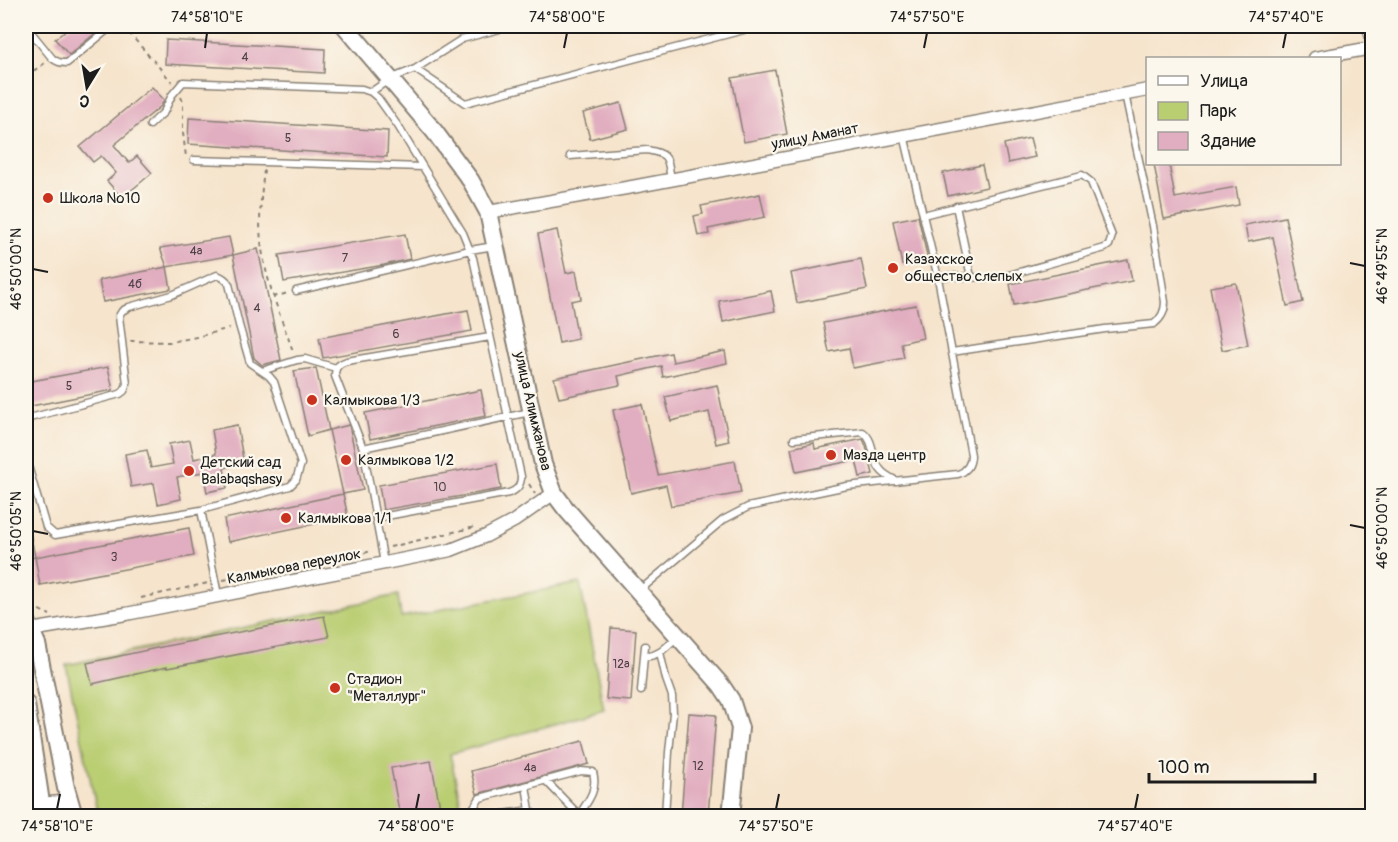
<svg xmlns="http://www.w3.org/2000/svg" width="1398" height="842" viewBox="0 0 1398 842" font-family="Pangolin,sans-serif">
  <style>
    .green { fill: #b9cd71; stroke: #6a7446; stroke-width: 1.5 }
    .building { fill: #e1adc0 }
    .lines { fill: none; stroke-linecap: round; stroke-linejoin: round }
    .lane-casing { stroke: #898074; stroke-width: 9 }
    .street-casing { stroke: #898074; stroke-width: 15 }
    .secondary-casing { stroke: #898074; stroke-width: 20 }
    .path { stroke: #898074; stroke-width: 2; stroke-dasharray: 4.5 4.5; stroke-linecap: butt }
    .lane { stroke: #fff; stroke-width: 6 }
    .street { stroke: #fff; stroke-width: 12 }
    .secondary { stroke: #fff; stroke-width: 16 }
    .ticks { fill: none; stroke: #1c1c1c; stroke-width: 2 }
    .poi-dot { fill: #c8321e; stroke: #fbf7ec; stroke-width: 2 }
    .labels { text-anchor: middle; stroke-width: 4.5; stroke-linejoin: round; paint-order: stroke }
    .number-label { font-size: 12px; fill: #4d4045 }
    .street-label { font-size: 15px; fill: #1c1c1c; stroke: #fbf7ec }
    .poi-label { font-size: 15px; fill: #1c1c1c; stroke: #fbf7ec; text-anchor: start }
    .neatline { fill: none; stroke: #1c1c1c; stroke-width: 2 }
    .ticks-label { font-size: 15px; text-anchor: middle; fill: #1c1c1c }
  </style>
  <rect width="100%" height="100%" fill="#fbf7ec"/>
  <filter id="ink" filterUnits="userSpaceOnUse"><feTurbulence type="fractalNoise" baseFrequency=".0167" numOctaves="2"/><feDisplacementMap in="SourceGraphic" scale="12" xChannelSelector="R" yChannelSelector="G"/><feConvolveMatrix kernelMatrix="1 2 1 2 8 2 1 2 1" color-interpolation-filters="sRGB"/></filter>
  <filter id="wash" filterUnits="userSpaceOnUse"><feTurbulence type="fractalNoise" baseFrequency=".008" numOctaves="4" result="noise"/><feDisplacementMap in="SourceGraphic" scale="24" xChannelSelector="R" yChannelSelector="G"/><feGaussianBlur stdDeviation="1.35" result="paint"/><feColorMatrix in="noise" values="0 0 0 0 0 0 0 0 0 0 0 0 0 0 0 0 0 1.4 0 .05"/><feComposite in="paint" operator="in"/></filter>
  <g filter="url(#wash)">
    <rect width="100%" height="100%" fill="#f6e4cc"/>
    <path class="green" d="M580,583L604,710L450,754L462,810L431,816H98L66,665L398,595L401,617Z"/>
    <g id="blocks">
      <path class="building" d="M71,26H104L69,55L55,39Z
        M166,40L325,49L324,73L165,64Z
        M775,70L787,134L744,142L732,78Z
        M152,87L164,100L161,106L114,145L129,163L137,156L152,173L122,198L107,181L116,173L101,156L93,162L80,147Z
        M621,103L628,129L590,139L583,113Z
        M189,118L388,131L387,157L188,144Z
        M1030,138L1035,157L1008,163L1004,144Z
        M1154,164H1169L1175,198L1236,187L1239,205L1164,219Z
        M982,165L987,187L948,196L943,173Z
        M760,194L765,217L708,229L709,234L698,236L694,216L703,214L701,206Z
        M918,216L928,260L902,265L893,221Z
        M1285,217L1303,302L1287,306L1273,237L1248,242L1245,225Z
        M557,230L566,273L576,271L581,299L571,301L578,339L559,343L538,234Z
        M405,234L410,259L384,265L284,282L279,255Z
        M229,237L233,255L167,267L160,248Z
        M258,249L281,360L262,365L254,358L233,255Z
        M861,259L867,289L797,303L791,273Z
        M1128,260L1132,281L1014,305L1010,284Z
        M167,267L171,289L103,302L99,280Z
        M1236,283L1248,345L1222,350L1210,287Z
        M771,291L775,311L723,322L719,301Z
        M916,305L923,338L901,343L904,358L853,368L849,348L829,352L823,323Z
        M468,310L472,331L323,358L319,338Z
        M725,351L727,363L663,377L661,366L618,376L620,385L559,398L554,378L671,353L673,362Z
        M108,367L113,390L26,407V382Z
        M316,368L329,430L308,436L294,371Z
        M717,385L729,441L716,444L709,412L671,421L665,397Z
        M481,390L486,416L370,439L365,413Z
        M642,404L658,475L735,461L741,493L671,506L666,485L631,493L613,410Z
        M237,425L244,464L224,468L227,488L207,492L203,472L177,477L181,499L158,504L154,483L131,487L125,454L147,450L151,468L173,464L169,444L190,440L194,459L216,454L212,430Z
        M349,425L363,490L343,494L329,430Z
        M863,439L866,446L873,474L860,477L856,460L796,472L791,448L814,443L815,449Z
        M497,464L501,489L383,510L379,485Z
        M343,494L348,517L228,542L224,519Z
        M189,528L194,556L40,585L35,557Z
        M30,532L35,557L26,559V533Z
        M324,616L329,637L167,668V667L92,684L87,663L166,646Z
        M611,628L636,630L631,701L606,699Z
        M689,713L716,715L708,816H681Z
        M583,741L589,764L477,794L471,771Z
        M431,761L441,812L417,816H400L391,768Z"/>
    </g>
  </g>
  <g filter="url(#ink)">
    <use href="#blocks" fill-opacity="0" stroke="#898074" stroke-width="1.5"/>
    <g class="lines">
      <defs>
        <path id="lane" d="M26,26L52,58C57,62 60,63 67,63L112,26
          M1366,26L1371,48
          M415,69L462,39L511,26
          M371,92L390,79L415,69L465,103L759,26
          M150,125L164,112L172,95L183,82L362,89L371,92L378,98L398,126L463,233L473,258L521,476C521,485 518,490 509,493L376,518
          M570,156L647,150C670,154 667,158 671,179
          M194,160L423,167
          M956,206L971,277
          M923,215L1082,175L1091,182L1112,236L1109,245L1105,248L1009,275L987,278L948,276L938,278
          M296,291L470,250L494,246
          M952,352L1105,329L1154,324C1162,318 1165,311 1165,302L1153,226L1125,94
          M262,371L297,360L305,359L336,368
          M26,419L120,394L124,391L127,384L119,316L122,311L129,307L172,295L217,275C223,277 226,279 229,284L239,325L250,363L269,376L274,382L301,464L296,480L290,486L201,510
          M794,439L863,432C875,441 871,458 880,469C884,475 891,478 897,481
          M363,448L530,412
          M26,459L46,527L55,535L201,510L218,595
          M384,563L363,448L335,376C335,367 338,364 347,361L490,337
          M639,591L723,520L748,507L847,486L958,474C967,471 971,464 971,455L938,278L904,135
          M645,646L644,656C658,658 668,645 678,636
          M660,652L666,679L672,696L673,713L669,752L665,816
          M641,691L644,656
          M545,780L579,815
          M526,786L531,816
          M468,816L480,798L581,771L593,772C598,790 588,801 579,815L581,816
          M490,816L530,810"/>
        <path id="street" d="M1315,58L1372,48
          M488,212L632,187L1148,90
          M26,632L31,630L126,614L451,550L486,536L514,521L554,493
          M26,803L41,804L70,801"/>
        <path id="secondary" d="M345,26L434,131L471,181L488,212L543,464L554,493L566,509L721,685L731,700L740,728L731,816
          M26,619L37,644L66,788L74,816
          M26,704L43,816"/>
      </defs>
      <use href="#lane" class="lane-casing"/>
      <use href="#street" class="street-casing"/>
      <use href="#secondary" class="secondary-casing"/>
      <path class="path" d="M123,26L172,82
        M26,76L45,63
        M181,97L183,102V133L186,157
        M264,170C261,196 258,223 262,249C267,284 281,318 293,351
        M273,297L288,293
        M130,341L170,342L197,337L230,328
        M529,484L535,494
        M390,547L475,527
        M223,580L373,551
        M141,598L208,583
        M31,606L50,615"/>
      <use href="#lane" class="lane"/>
      <use href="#street" class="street"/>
      <use href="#secondary" class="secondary"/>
    </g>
  </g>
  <path class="ticks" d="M205,48L207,33M564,48L567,33M924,48L927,33M1283,48L1286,33M1350,263L1365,266M33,269L48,272M1350,525L1365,528M33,531L48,534M57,809L60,794M416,809L419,794M776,809L779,794M1135,809L1138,794"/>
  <g class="poi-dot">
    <circle cx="48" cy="198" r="6"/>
    <circle cx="893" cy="268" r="6"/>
    <circle cx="312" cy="400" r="6"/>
    <circle cx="831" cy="455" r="6"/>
    <circle cx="346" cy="460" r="6"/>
    <circle cx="189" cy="471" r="6"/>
    <circle cx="286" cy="518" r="6"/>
    <circle cx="335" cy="688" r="6"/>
  </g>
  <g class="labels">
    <g class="number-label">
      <text x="245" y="61">4</text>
      <text x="288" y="142">5</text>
      <text x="196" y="255">4а</text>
      <text x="345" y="262">7</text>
      <text x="135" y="288">4б</text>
      <text x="257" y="312">4</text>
      <text x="396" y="338">6</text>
      <text x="69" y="390">5</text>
      <text x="440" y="491">10</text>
      <text x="114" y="561">3</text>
      <text x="621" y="668">12а</text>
      <text x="698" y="770">12</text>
      <text x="530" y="772">4а</text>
    </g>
    <g class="street-label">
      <text transform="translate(815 136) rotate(-11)" y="5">улицу Аманат</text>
      <text transform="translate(533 411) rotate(77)" y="5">улица Алимжанова</text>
      <text transform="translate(294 566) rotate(-11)" y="5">Калмыкова переулок</text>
    </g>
    <g class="poi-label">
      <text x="60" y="203">Школа №10</text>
      <text x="905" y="264">Казахское<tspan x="905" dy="17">общество слепых</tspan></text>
      <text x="324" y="405">Калмыкова 1/3</text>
      <text x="843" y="460">Мазда центр</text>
      <text x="358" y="465">Калмыкова 1/2</text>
      <text x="201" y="467">Детский сад<tspan x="201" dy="17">Balabaqshasy</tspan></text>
      <text x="298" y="523">Калмыкова 1/1</text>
      <text x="347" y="684">Стадион<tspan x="347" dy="17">"Металлург"</tspan></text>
    </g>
  </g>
  <rect width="1398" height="842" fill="none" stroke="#fbf7ec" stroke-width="66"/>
  <rect x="1146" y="57" width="195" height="108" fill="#fbf7ec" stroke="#a29f99" stroke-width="1.5"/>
  <rect x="1158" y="76" width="30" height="9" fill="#ffffff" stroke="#a29f99" stroke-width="1.5"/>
  <text x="1200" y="87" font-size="18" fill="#1c1c1c">Улица</text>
  <rect x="1158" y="102" width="30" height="18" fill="#b9cd71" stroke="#a29f99" stroke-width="1.5"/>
  <text x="1200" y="117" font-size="18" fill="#1c1c1c">Парк</text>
  <rect x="1158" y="132" width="30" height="18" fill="#e1adc0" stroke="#a29f99" stroke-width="1.5"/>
  <text x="1200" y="147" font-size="18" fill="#1c1c1c">Здание</text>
  <g transform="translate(87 87) rotate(191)" stroke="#fbf7ec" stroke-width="4.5" paint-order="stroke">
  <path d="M0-4.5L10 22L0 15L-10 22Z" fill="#1c1c1c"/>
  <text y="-9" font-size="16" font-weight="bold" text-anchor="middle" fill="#1c1c1c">С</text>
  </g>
  <path d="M1149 773v9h166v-9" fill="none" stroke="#1c1c1c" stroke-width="3"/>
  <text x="1158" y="773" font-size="18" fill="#1c1c1c" stroke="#fbf7ec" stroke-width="4.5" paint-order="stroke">100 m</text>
  <rect x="33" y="33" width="1332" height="776" class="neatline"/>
  <g class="ticks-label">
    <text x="207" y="22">74°58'10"E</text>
    <text x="567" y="22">74°58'00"E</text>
    <text x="927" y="22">74°57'50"E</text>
    <text x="1286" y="22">74°57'40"E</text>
    <text transform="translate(1382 266) rotate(-90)" y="5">46°49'55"N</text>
    <text transform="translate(16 269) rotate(-90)" y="5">46°50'00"N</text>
    <text transform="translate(1382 528) rotate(-90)" y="5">46°50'00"N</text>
    <text transform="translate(16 531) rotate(-90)" y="5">46°50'05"N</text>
    <text x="57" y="831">74°58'10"E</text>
    <text x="416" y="831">74°58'00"E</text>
    <text x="776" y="831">74°57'50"E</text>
    <text x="1135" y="831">74°57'40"E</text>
  </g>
</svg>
